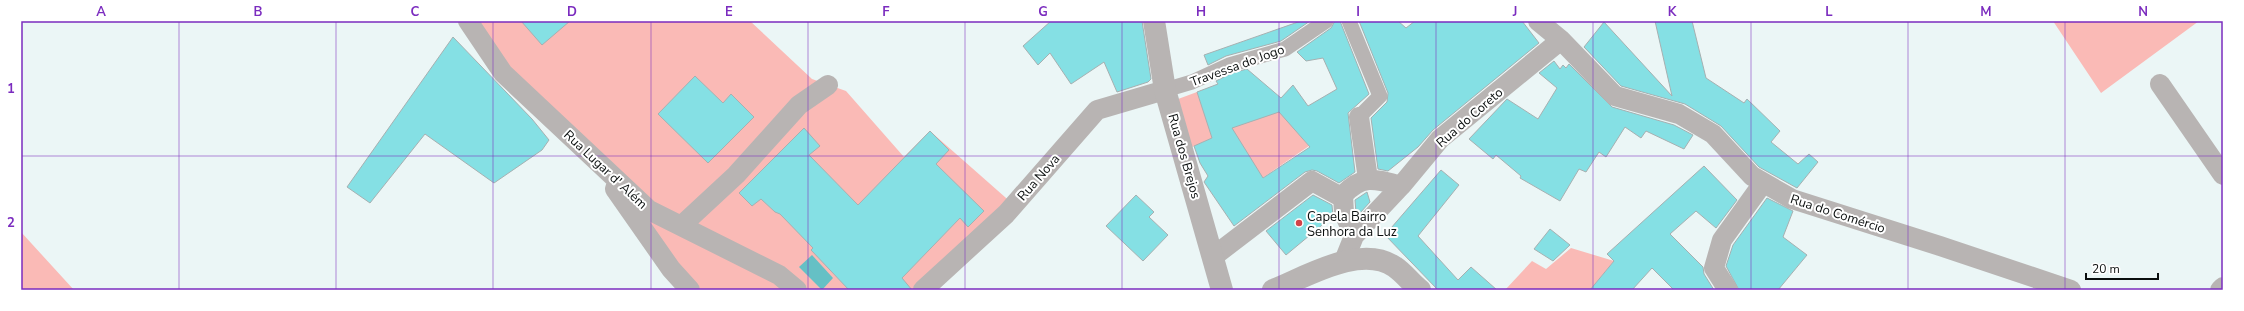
<svg xmlns="http://www.w3.org/2000/svg" width="2244" height="311" viewBox="0 0 2244 311" font-family="'Nunito Sans',sans-serif">
  <style>
    .green { fill: #fabab6 }
    .water { fill: #65c0c5 }
    .building { fill: #85e0e4; stroke: #a6b0b1; fill-rule: evenodd }
    .lines { fill: none; stroke-linecap: round; stroke-linejoin: round }
    .pedestrian { stroke: #b8b4b3; stroke-width: 15 }
    .minor { stroke: #b8b4b3; stroke-width: 20 }
    .tertiary { stroke: #b8b4b3; stroke-width: 22 }
    .grid { fill: none; stroke: #7b2cbf; stroke-width: 1; stroke-opacity: 0.55 }
    .poi-dot { fill: #d34349; stroke: #fff; stroke-width: 1.5 }
    .labels { text-anchor: middle; stroke-width: 4; stroke-linejoin: round; paint-order: stroke }
    .street-label { font-size: 13px; fill: #0a0e0e; stroke: #fff }
    .poi-label { font-size: 13px; fill: #0a0e0e; stroke: #fff; text-anchor: start }
    .neatline { fill: none; stroke: #7b2cbf; stroke-width: 1.5 }
    .grid-label { font-size: 13px; text-anchor: middle; font-weight: bold; fill: #7b2cbf }
  </style>
  <rect width="100%" height="100%" fill="#ebf6f6"/>
  <path class="green" d="M468,21H750L812,79L846,91L904,157L930,131L1014,205L923,290H690L615,189Z
    M2053,21H2199L2101,93Z
    M1197,92L1204,113L1291,108L1292,126L1309,146L1248,188L1232,129L1192,147L1170,102Z
    M21,232L74,290H21Z
    M1571,248L1614,261L1595,284L1601,290H1505L1532,261L1546,269Z"/>
  <path class="water" d="M812,255L833,278L822,290L799,267Z"/>
  <path class="building" d="M521,21H570L542,45Z
    M1051,21H1142L1151,79L1148,82L1117,92L1104,62L1071,84L1050,53L1038,65L1023,46Z
    M1301,21H1310L1281,41L1226,56L1208,65L1204,55Z
    M1335,21H1340L1369,94L1348,113L1355,172L1339,183L1317,171L1312,170L1305,172L1234,226L1204,182L1208,176L1200,163L1194,146L1212,138L1197,92L1218,84L1216,81L1232,73L1247,69L1281,98L1293,85L1308,106L1337,89L1323,58L1306,61L1297,52L1331,28ZM1279,112L1310,147L1263,178L1232,128Z
    M1359,21H1398L1406,28L1415,21H1522L1539,43L1433,130L1418,147L1388,171L1378,169L1371,118L1387,102L1388,93Z
    M1655,21H1692L1706,78L1744,103L1747,99L1780,131L1771,142L1798,164L1809,154L1818,162L1797,188L1759,167L1721,126L1685,104L1621,86L1584,47L1604,22L1672,96Z
    M453,37L532,119L549,140L542,150L494,183L425,134L370,203L347,187Z
    M1554,61L1560,69L1563,65L1566,68L1569,64L1612,107L1674,125L1693,135L1684,149L1646,131L1641,138L1625,127L1606,157L1599,152L1586,172L1579,169L1560,201L1520,178L1521,176L1496,155L1493,159L1469,139L1507,99L1538,119L1557,88L1539,73Z
    M695,76L723,103L731,94L754,117L708,163L658,114Z
    M804,128L820,146L809,155L858,205L930,131L949,150L936,164L984,211L968,227L960,218L902,278L912,290H849L811,250L813,248L780,214L775,212L761,199L752,206L739,193Z
    M1704,166L1737,200L1716,228L1696,211L1670,234L1703,267L1704,274L1714,290H1674L1652,268L1632,290H1590L1614,261L1607,254Z
    M1441,170L1459,185L1418,236L1458,280L1471,267L1497,290H1438L1385,235Z
    M1367,192L1370,202L1360,213H1356L1355,200Z
    M1136,195L1154,212L1149,217L1168,235L1143,261L1106,226Z
    M1313,195L1332,205L1333,216L1286,255L1266,231Z
    M1767,198L1793,211L1783,237L1807,255L1778,290H1739L1726,266L1733,245Z
    M1550,229L1570,245L1553,261L1534,249Z"/>
  <g class="lines">
    <path class="pedestrian" d="M1349,21L1380,96L1359,117
      M1165,90L1192,82L1229,65L1285,49L1326,21"/>
    <path class="minor" d="M468,21L503,73L649,210L779,275L797,290
      M1538,21L1561,40L1615,96L1679,114L1713,134L1752,176L1792,199L1940,246L2071,290
      M2160,84L2223,175
      M1359,117L1368,179
      M615,189L671,269L690,290
      M681,226L736,175L799,105L828,85
      M1354,236L1344,213L1343,195C1363,174 1375,179 1401,186
      M1214,256L1312,181L1343,198
      M1344,261L1354,236L1401,186L1440,139L1561,40
      M923,290L1006,214L1097,110L1165,90
      M1728,290L1714,268L1722,240L1763,183
      M2220,290L2223,287"/>
    <path class="tertiary" d="M1154,21L1165,90L1222,290
      M1273,290C1306,277 1361,243 1395,267C1404,273 1411,283 1420,290"/>
  </g>
  <path class="grid" d="M179,21V290M336,21V290M493,21V290M651,21V290M808,21V290M965,21V290M1122,21V290M1279,21V290M1436,21V290M1593,21V290M1751,21V290M1908,21V290M2065,21V290M21,156H2223"/>
  <circle class="poi-dot" cx="1299" cy="223" r="4"/>
  <g class="labels">
    <g class="street-label">
      <text transform="translate(1237 65) rotate(-20)" y="5">Travessa do Jogo</text>
      <text transform="translate(1469 117) rotate(-41)" y="5">Rua do Coreto</text>
      <text transform="translate(1185 156) rotate(74)" y="5">Rua dos Brejos</text>
      <text transform="translate(606 169) rotate(43)" y="5">Rua Lugar d' Além</text>
      <text transform="translate(1038 177) rotate(-49)" y="5">Rua Nova</text>
      <text transform="translate(1838 213) rotate(18)" y="5">Rua do Comércio</text>
    </g>
    <g class="poi-label">
      <text x="1307" y="221">Capela Bairro<tspan x="1307" dy="15">Senhora da Luz</tspan></text>
    </g>
  </g>
  <rect width="2244" height="311" fill="none" stroke="#ffffff" stroke-width="44"/>
  <path d="M2086 273v6h72v-6" fill="none" stroke="#0a0e0e" stroke-width="2"/>
  <text x="2092" y="273" font-size="12" fill="#0a0e0e" stroke="#ffffff" stroke-width="3" paint-order="stroke">20 m</text>
  <rect x="22" y="22" width="2200" height="267" class="neatline"/>
  <g class="grid-label">
    <text x="101" y="16">A</text>
    <text x="258" y="16">B</text>
    <text x="415" y="16">C</text>
    <text x="572" y="16">D</text>
    <text x="729" y="16">E</text>
    <text x="886" y="16">F</text>
    <text x="1043" y="16">G</text>
    <text x="1201" y="16">H</text>
    <text x="1358" y="16">I</text>
    <text x="1515" y="16">J</text>
    <text x="1672" y="16">K</text>
    <text x="1829" y="16">L</text>
    <text x="1986" y="16">M</text>
    <text x="2143" y="16">N</text>
    <text x="11" y="93">1</text>
    <text x="11" y="227">2</text>
  </g>
</svg>
